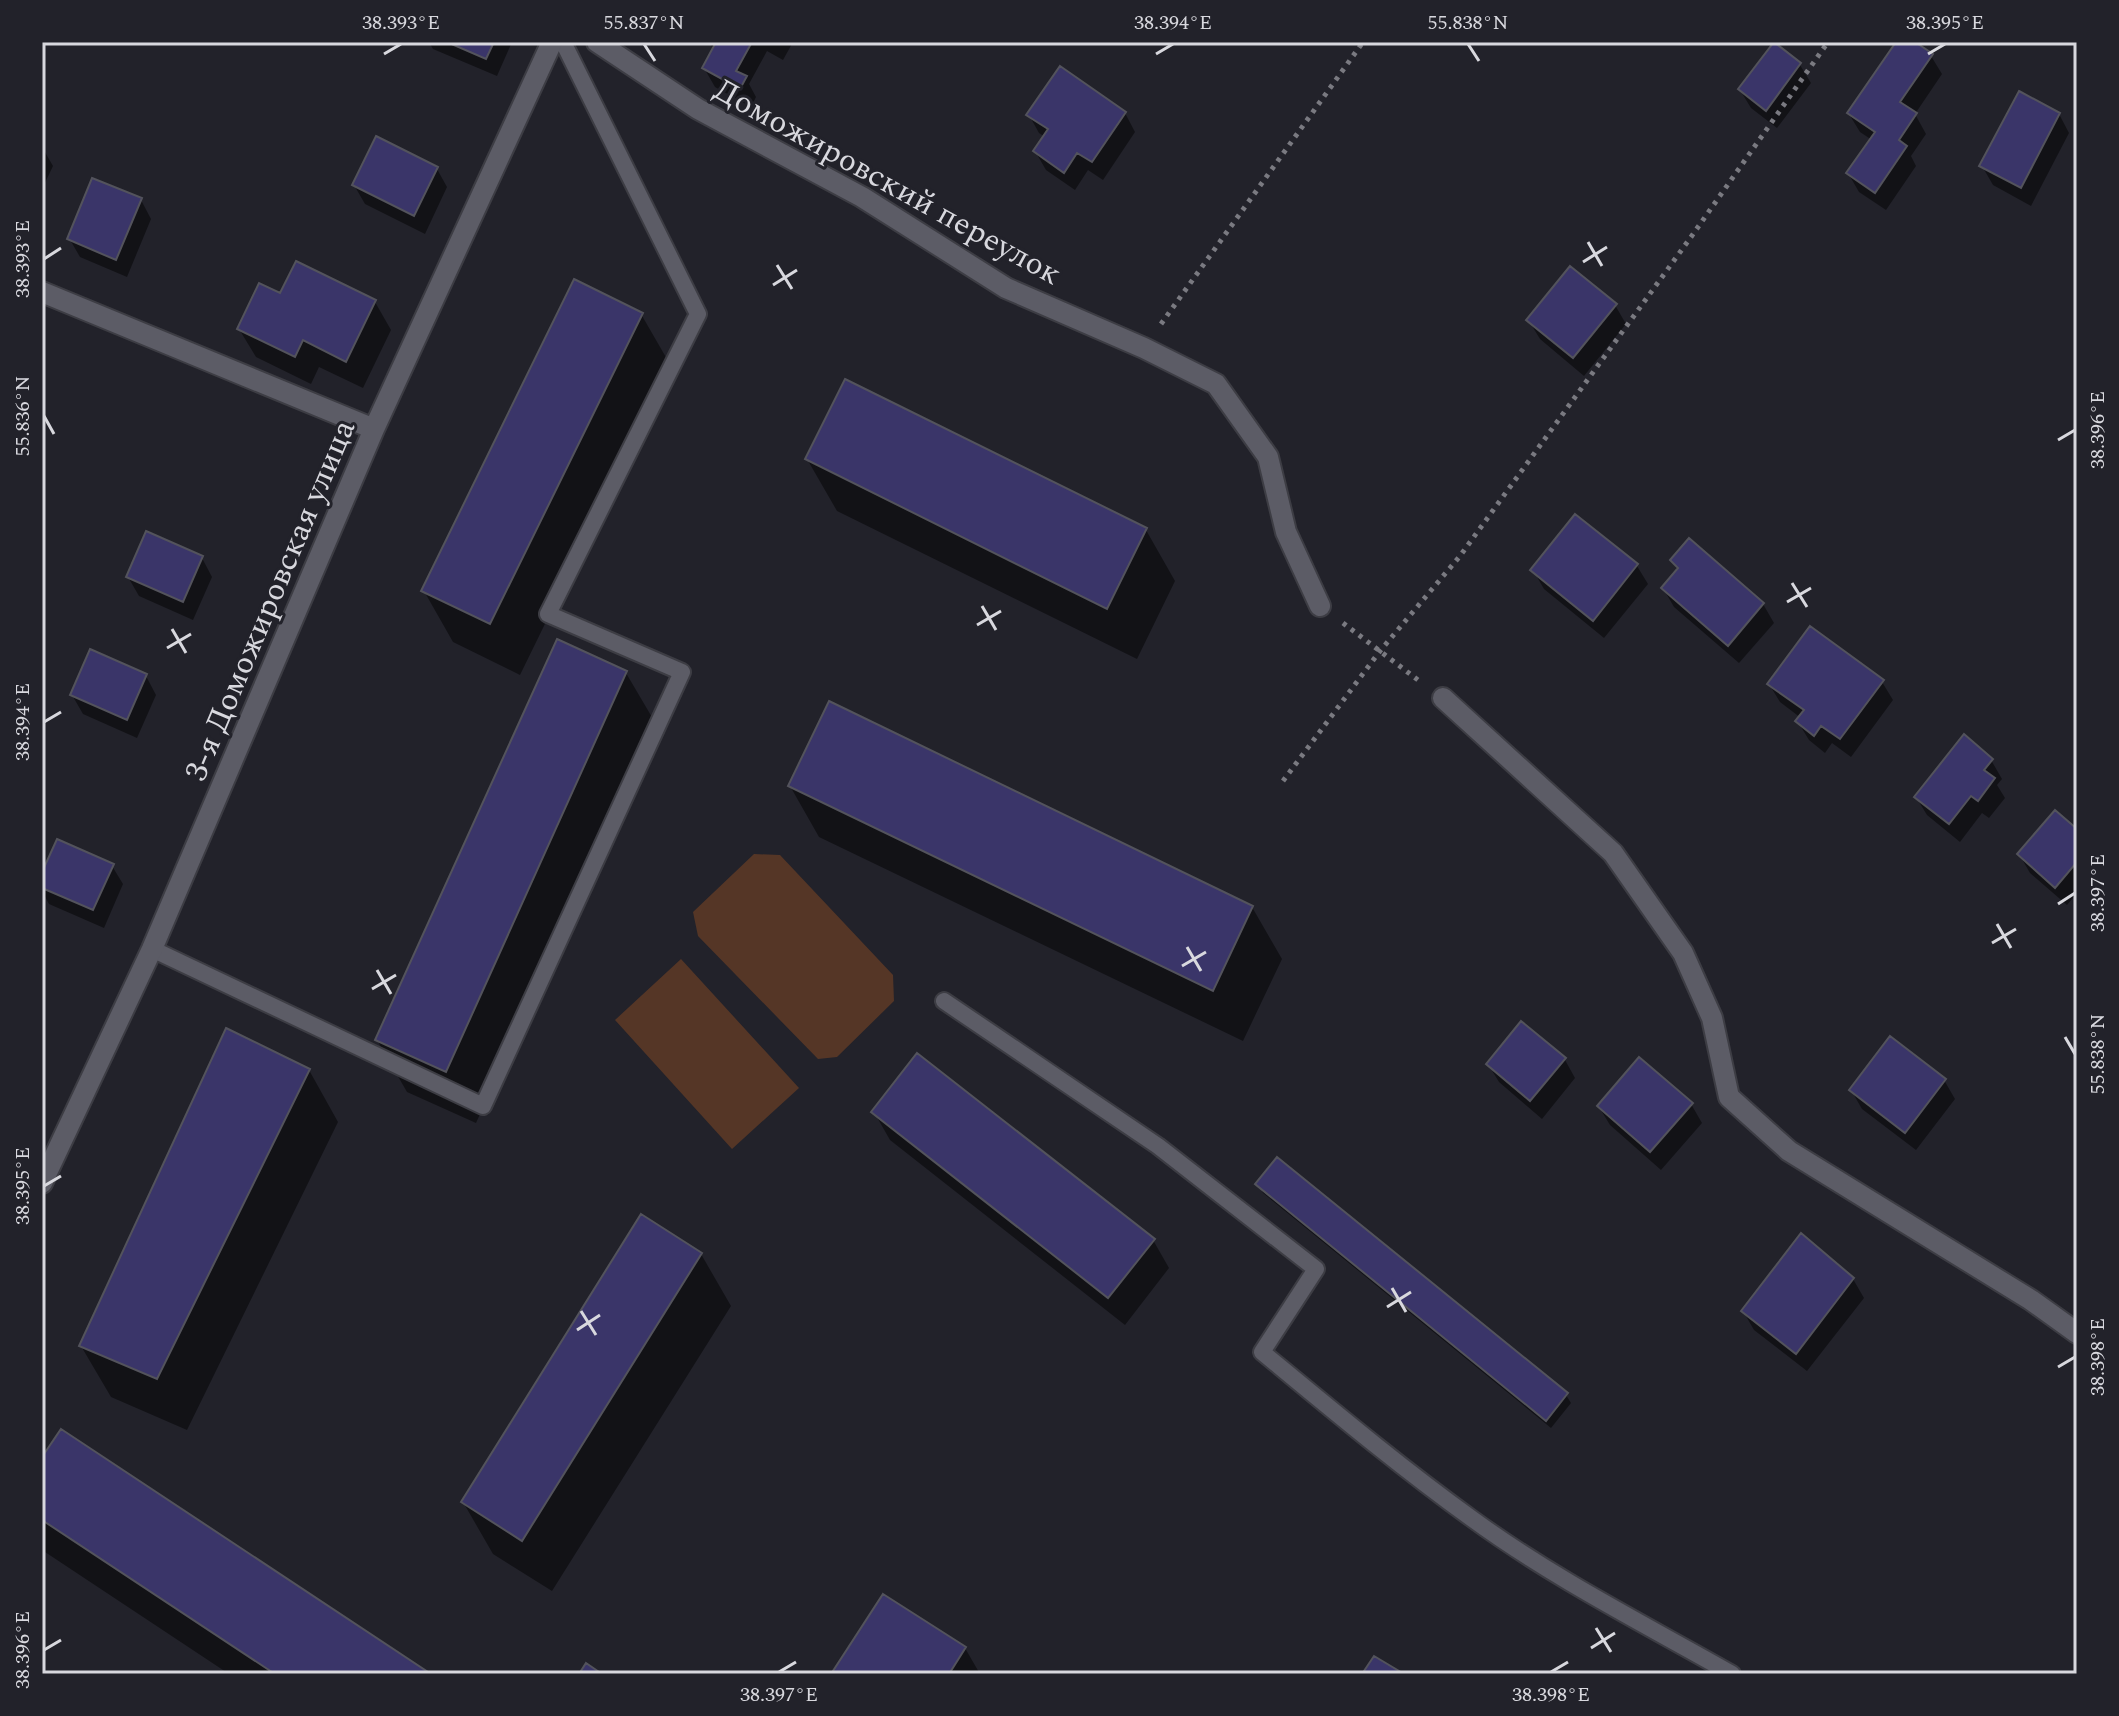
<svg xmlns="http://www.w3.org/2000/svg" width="2119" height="1716" viewBox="0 0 2119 1716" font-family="Spectral,serif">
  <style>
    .pitch { fill: #553626 }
    .shadow { fill: #0007 }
    .building { fill: #3a3569; stroke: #53535c; stroke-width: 2 }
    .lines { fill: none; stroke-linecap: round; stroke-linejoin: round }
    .service-casing { stroke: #3d3d44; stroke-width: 20 }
    .minor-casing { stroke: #3d3d44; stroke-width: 24 }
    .path { stroke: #7a7a81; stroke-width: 5; stroke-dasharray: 4 6; stroke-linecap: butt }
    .service { stroke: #5c5c66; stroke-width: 16 }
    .minor { stroke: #5c5c66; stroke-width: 20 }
    .ticks { fill: none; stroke: #d8d8de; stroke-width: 3 }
    .labels { text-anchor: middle; stroke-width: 6; stroke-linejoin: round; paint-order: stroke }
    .street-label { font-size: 32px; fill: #d8d8de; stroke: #22222a }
    .neatline { fill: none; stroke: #d8d8de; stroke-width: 3 }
    .ticks-label { font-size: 20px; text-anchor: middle; fill: #d8d8de }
  </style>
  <rect width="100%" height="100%" fill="#22222a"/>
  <path class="pitch" d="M754,854L780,855L893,975L894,1001L837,1057L818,1059L698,936L693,912Z
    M681,959L799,1088L732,1149L615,1020Z"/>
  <path class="shadow" d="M429,42H512L497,76L433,49Z
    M709,42H793L783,60L767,51L749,84L756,97L751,107L715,87L704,68L714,50Z
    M1899,42H1911L1931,56L1942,74L1915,114L1926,134L1911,156L1916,166L1886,210L1859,192L1848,173L1872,140L1860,132L1849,114Z
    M1774,45L1800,65L1811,83L1777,128L1751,108L1740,90Z
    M1125,113L1135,132L1103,180L1088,170L1075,190L1046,170L1035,151L1045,137L1039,133L1029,115Z
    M2059,114L2069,133L2031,206L1993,185L1982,166Z
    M42,147L53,166L42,189Z
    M437,169L447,187L425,234L365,204L354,185Z
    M141,200L151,219L127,277L80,257L69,238Z
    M281,296L375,302L391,330L363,388L319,367L311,384L256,357L239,329Z
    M1615,305L1626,324L1584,376L1540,339L1529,321Z
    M641,314L671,366L520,675L453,642L424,591Z
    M807,459L1146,530L1175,581L1137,659L837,511Z
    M1575,517L1637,566L1648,584L1604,638L1544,589L1533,570Z
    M202,558L212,577L193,620L139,596L128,577Z
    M1672,561L1763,604L1774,623L1739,663L1674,607L1663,588L1678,571Z
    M626,673L656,724L476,1123L407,1092L377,1040Z
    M146,676L156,695L137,738L83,714L72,695Z
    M1882,682L1893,700L1851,757L1832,743L1825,753L1809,740L1798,722L1801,718L1780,702L1769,684Z
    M1991,760L2002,779L1997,785L2005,798L1989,818L1982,813L1960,842L1927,815L1916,797Z
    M790,786L1252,907L1282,959L1243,1041L819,837Z
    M2077,832V893L2067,905L2030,873L2019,854Z
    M112,866L123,884L104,928L49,904L42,891V877Z
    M1522,1024L1565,1060L1575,1078L1542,1119L1499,1082L1488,1064Z
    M309,1070L338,1122L187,1430L111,1397L81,1346Z
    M1944,1080L1955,1099L1916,1150L1862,1109L1851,1090Z
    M1691,1104L1702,1123L1661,1170L1610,1125L1599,1107Z
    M874,1112L1153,1240L1169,1268L1125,1325L890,1140Z
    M1258,1185L1566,1395L1571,1403L1551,1428L1263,1193Z
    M701,1254L731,1306L552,1591L493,1554L463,1502Z
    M1853,1279L1864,1298L1807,1371L1754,1330L1743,1311Z
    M42,1461L428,1674H229L45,1552L42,1547Z
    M965,1648L980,1674H834Z"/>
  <path class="building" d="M447,42H494L486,59Z
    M716,42H752L736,71L747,76L740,89L702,68Z
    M1774,42L1801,63L1766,111L1738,89Z
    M1896,42H1915L1933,54L1900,102L1917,113L1899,140L1907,146L1875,193L1846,173L1875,132L1847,113Z
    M1060,66L1126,112L1092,162L1077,153L1064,173L1033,151L1048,129L1026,115Z
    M2019,91L2060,113L2021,188L1979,166Z
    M376,136L438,167L414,216L352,185Z
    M92,178L142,198L116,260L67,239Z
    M296,261L376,300L346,362L303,340L295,357L237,329L259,283L280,293Z
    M1570,266L1617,304L1573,358L1526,320Z
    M574,279L643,313L490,624L421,591Z
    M845,379L1147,528L1107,609L805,459Z
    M1575,514L1638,564L1593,621L1530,570Z
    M146,531L203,556L183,602L126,577Z
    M1689,538L1764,603L1728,646L1661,588L1678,568L1670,560Z
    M1810,626L1884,680L1840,739L1821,726L1814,736L1795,721L1804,710L1767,684Z
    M557,639L627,671L446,1072L375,1040Z
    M90,649L147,674L127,720L70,695Z
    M829,701L1253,906L1213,991L788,786Z
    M1964,734L1993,759L1984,770L1995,778L1978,801L1971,796L1949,824L1914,797Z
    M2055,810L2077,829V862L2055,888L2017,854Z
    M57,839L114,864L93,910L42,888V872Z
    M1521,1021L1566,1058L1530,1101L1486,1064Z
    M226,1028L310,1069L157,1379L79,1346Z
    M1890,1036L1946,1079L1905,1133L1849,1090Z
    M917,1053L1155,1239L1108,1298L871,1112Z
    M1639,1057L1693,1103L1650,1152L1597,1106Z
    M1277,1157L1568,1393L1546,1421L1255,1184Z
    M641,1214L702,1253L522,1541L461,1502Z
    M1801,1233L1854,1278L1796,1354L1741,1311Z
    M61,1429L431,1674H275L42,1520V1457Z
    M883,1594L966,1647L949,1674H831Z
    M1374,1656L1404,1674H1362Z
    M586,1663L602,1674H579Z"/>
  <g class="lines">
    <defs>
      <path id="service" d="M152,949L483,1106L682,672L548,614L698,314L563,42
        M944,1001L1158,1146L1316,1269L1262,1352C1331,1409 1399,1466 1471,1518C1553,1578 1644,1624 1732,1674"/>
      <path id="minor" d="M597,42L698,109L862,197L1006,288L1144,348L1216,384L1268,457L1286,532L1320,606
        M42,292L374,429
        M1443,698L1613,853L1683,953L1712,1018L1729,1097L1789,1151L2031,1300L2077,1333
        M42,1183L152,949L374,429L552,42"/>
    </defs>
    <use href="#service" class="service-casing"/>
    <use href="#minor" class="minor-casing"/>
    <path class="path" d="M1161,324L1363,42
      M1343,623L1418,680
      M1283,781L1380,651L1460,556L1691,237L1828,42"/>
    <use href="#service" class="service"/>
    <use href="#minor" class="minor"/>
  </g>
  <path class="ticks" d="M644,44L655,61M1468,44L1479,61M384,54L401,44M1156,54L1173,44M1928,54L1945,44M1588,242L1602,266M44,259L61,248M1583,262L1607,247M777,265L792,289M773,285L797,270M44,416L54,434M2058,440L2075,430M1792,583L1807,607M1787,602L1811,588M982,606L996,630M977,625L1001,611M172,629L186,653M167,648L191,634M44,722L61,712M2058,904L2075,893M1997,924L2011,948M1992,943L2016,929M1187,947L1201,971M1182,966L1206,952M377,970L391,994M372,989L396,975M2065,1037L2075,1054M44,1186L61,1176M1392,1288L1406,1312M1387,1307L1411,1292M581,1311L596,1335M577,1330L600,1315M2058,1367L2075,1357M1596,1628L1611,1652M1591,1648L1615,1633M44,1650L61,1640M779,1672L796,1662M1551,1672L1568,1662"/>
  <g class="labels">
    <g class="street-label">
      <text transform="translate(888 181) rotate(29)" y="11">Доможировский переулок</text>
      <text transform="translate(269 600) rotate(-67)" y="11">3-я Доможировская улица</text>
    </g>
  </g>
  <rect width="2119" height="1716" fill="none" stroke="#22222a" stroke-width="88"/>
  <rect x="44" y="44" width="2031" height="1628" class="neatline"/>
  <g class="ticks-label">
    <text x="401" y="29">38.393°E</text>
    <text x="644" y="29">55.837°N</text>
    <text x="1173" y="29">38.394°E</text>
    <text x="1468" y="29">55.838°N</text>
    <text x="1945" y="29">38.395°E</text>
    <text transform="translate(22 259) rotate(-90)" y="7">38.393°E</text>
    <text transform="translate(22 416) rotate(-90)" y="7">55.836°N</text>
    <text transform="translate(2097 430) rotate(-90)" y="7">38.396°E</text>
    <text transform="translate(22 722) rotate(-90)" y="7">38.394°E</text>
    <text transform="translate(2097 893) rotate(-90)" y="7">38.397°E</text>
    <text transform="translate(2097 1054) rotate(-90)" y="7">55.838°N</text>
    <text transform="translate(22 1186) rotate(-90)" y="7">38.395°E</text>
    <text transform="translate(2097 1357) rotate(-90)" y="7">38.398°E</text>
    <text transform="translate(22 1650) rotate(-90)" y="7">38.396°E</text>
    <text x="779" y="1701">38.397°E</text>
    <text x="1551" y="1701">38.398°E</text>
  </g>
</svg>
